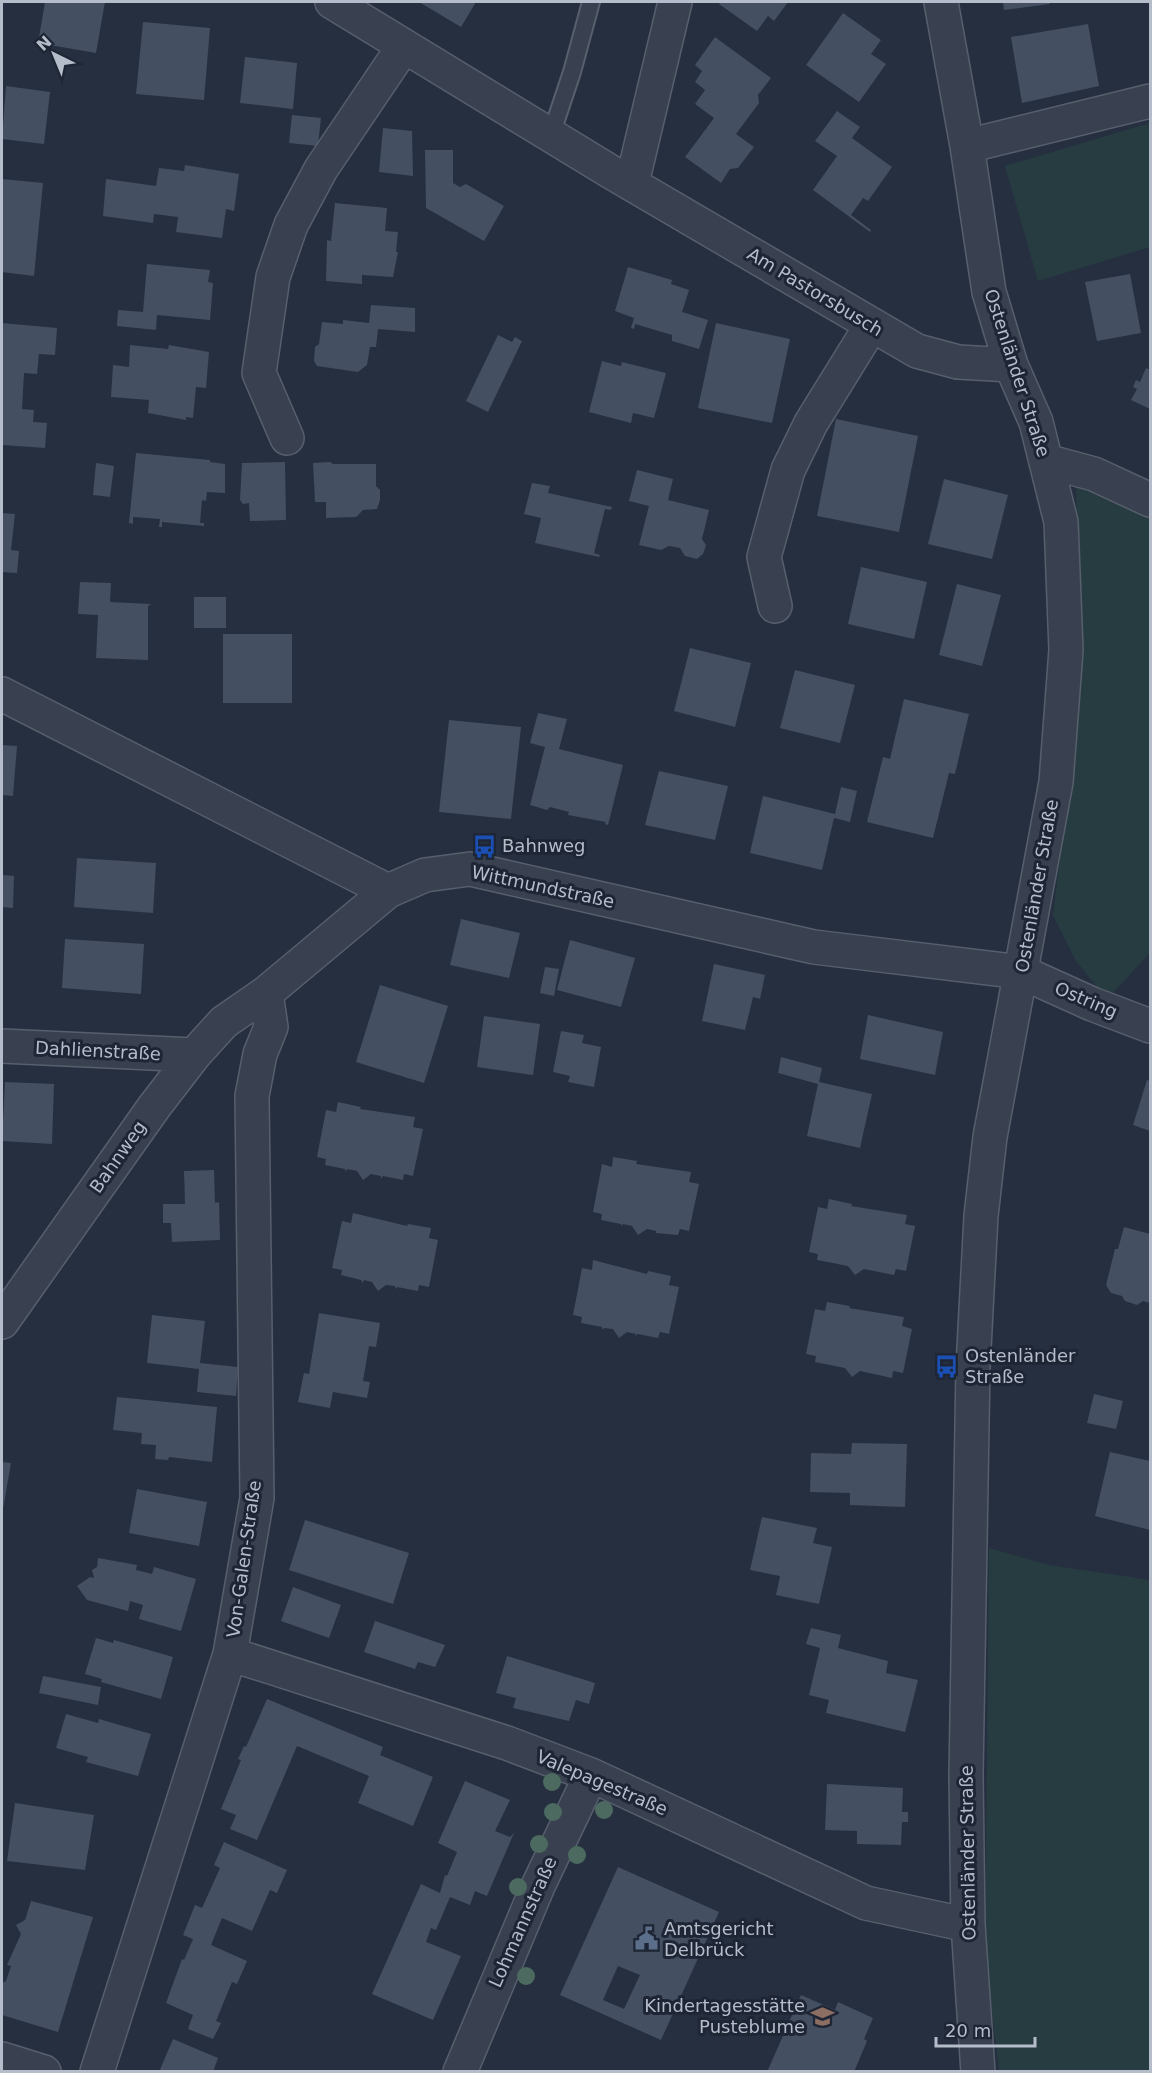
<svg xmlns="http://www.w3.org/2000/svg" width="1152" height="2073" viewBox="0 0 1152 2073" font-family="'DejaVu Sans',sans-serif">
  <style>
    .green { fill: #273c41 }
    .building { fill: #444f62; fill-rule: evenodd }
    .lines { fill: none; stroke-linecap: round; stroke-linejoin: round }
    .service-casing { stroke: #575f6d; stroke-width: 20 }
    .minor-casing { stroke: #575f6d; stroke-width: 36 }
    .service { stroke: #394150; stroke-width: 16 }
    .minor { stroke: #394150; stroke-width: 33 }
    .tree { fill: #4c6a60 }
    .labels { text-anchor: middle; stroke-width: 6; stroke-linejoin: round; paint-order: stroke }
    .street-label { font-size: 18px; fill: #b5bcca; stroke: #1e2635 }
    .poi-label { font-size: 18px; fill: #b5bcca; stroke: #1e2635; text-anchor: start }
  </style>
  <rect width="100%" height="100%" fill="#252f40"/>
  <path class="green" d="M1150,123V247L1038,281L1005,166Z
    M1076,482L1150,515V953L1107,999L1076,961L1053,915L1081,683Z
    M989,1548L1049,1565L1150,1580V2071H999L985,1955Z"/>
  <path class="building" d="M45,2H105L96,53L38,43Z
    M419,2H476L461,27Z
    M721,2H788L774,21L768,16L757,31L719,4Z
    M1003,2H1050V4L1004,10Z
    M843,13L881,40L871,54L886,64L859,102L806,65Z
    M143,22L210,28L204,100L136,94Z
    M1088,24L1099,86L1022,103L1011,37Z
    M715,37L771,78L758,95L759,103L736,134L754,147L738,168L730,169L721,183L685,157L714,118L695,104L705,90L695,82L702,71L695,65Z
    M245,57L297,63L293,109L240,103Z
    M6,86L50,92L44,144L2,139Z
    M837,111L860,127L852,138L892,167L868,201L863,198L851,215L871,230L870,232L813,190L837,156L815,141Z
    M292,115L321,118L318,146L289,143Z
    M383,128L412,131L413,176L379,172Z
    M425,150H453V183L460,187L466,184L504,206L484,241L426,208Z
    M185,165L239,174L234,211L226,209L222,238L176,232L178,217L154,214L153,223L103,216L106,179L156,186L159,168L184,171Z
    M2,179L43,183L34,276L2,272Z
    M335,203L387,208L385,231L398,232L396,252H398L393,277L362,275V284L326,281L327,240L331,241Z
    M147,264L210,270L208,282L213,283L210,320L157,315L156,330L117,326L118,310L143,312Z
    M628,267L672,280L671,284L689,290L682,312L708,320L699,349L672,341V335L635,324L634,329L631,328L634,318L615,311Z
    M1130,274L1141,333L1097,341L1085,282Z
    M371,305L415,308V332L378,329L376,347H370L367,365L358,372L317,366L314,361L315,347L319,344L322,322L343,324V320L369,323Z
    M2,323L57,328L55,355L39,354L37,374L24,373L22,409L34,410L33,422L47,423L45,448L2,445Z
    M716,323L790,339L772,423L698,408Z
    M498,335L512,342L515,337L522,341L488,412L466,401Z
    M130,345L168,349L169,345L209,352L206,388L196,387L193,418L186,417V420L148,413L149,400L111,397L113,365L129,367Z
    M602,361L621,366L622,362L666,373L654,418L633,413L631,423L589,412Z
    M1146,368L1150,370V409L1131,400L1137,389L1133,387L1136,380L1140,382Z
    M836,419L918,436L899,532L817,516Z
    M136,453L210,460V462L225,464V493L207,492L206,501L202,500L200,523H204V526L162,522V527H159L160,519L133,517V524L129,523Z
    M285,462L286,520L250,521L249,503L243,504L240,500L242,463Z
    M330,462L333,464H376V486L380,490V500L377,509L363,510L356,517L326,518V502H315L313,463Z
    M96,463L114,466L110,497L93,495Z
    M637,470L673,479L668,500L709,510L702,539L706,545L703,554L697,559L685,556L680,548L669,546L661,550L639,545L649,506L629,501Z
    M944,479L1008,495L992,559L928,544Z
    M532,483L550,486L548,493L612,507L611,510L605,509L594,553L600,555L599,557L535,543L541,518L524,514Z
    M2,513L15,514L11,550L19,551L17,573L2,572Z
    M861,567L927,582L914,639L848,624Z
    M80,582L111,583L110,602L151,604L148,606V660L96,658L98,615L78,614Z
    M957,584L1001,595L982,666L939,655Z
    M194,597H226V628H194Z
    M223,634H292V703H223Z
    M690,648L751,663L735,727L674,711Z
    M795,670L855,685L840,743L780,728Z
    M904,699L969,714L955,774L949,773L933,838L867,822L883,757L890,759Z
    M538,713L567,719L559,749L623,765L608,825L605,824L606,822L568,815L569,812L550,807L547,810L530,805L545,747L530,743Z
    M449,720L521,727L511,819L439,812Z
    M2,745L17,746L13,796L2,795Z
    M659,771L728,786L715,840L645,825Z
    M841,787L857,791L850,822L834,818L822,870L750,853L763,796L835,814Z
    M77,858L156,863L153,913L74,907Z
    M2,875L14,876L13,908L2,907Z
    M461,919L520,933L509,978L450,965Z
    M65,939L144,944L141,994L62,988Z
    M570,940L635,958L621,1007L557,990Z
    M714,964L765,975L760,999L753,997L745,1030L702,1021Z
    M545,967L559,969L554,996L540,993Z
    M380,985L448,1006L424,1083L356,1062Z
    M868,1015L943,1032L935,1075L860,1059Z
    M484,1016L540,1024L533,1075L477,1067Z
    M561,1031L584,1035L582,1043L601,1047L594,1087L568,1082L570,1076L553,1072Z
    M781,1057L822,1068L819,1082L872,1094L860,1148L807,1136L818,1084L778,1073Z
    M1147,1080L1150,1081V1131L1133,1125Z
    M5,1082L54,1084L52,1144L2,1141Z
    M338,1102L361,1107L360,1109L415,1117L413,1127L423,1129L413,1176L404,1174L403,1180L383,1176L381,1179V1176L371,1174L363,1180L357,1171L347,1169L346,1172L345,1169L325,1165L326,1159L317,1157L326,1110L336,1112Z
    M613,1157L637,1161L636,1164L691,1172L689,1182L699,1184L689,1231L680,1229L678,1235L656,1233V1231L647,1229L638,1235L632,1226L623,1224L621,1226V1224L601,1220L602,1214L593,1212L602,1164L612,1167Z
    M214,1170L215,1203L219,1202L220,1240L172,1242L171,1223H163V1204H185L184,1171Z
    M829,1199L852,1204L851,1206L907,1215L905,1224L915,1226L906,1271L896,1269L894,1275L864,1269L855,1275L848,1266L817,1260L818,1254L809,1252L818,1207L827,1209Z
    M353,1213L407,1226L408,1224L431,1228L429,1238L438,1240L429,1287L419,1285L418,1291L397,1287L395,1289V1286L386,1285L378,1291L372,1282L364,1280L363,1283L361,1280L341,1275L342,1270L332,1268L342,1221L351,1223Z
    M1124,1227L1150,1234V1303L1143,1301L1137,1305L1125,1301L1122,1296L1111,1293L1106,1285L1115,1249H1118Z
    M593,1260L647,1274L648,1271L671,1276L669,1285L679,1287L669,1334L660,1332L658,1338L638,1334L635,1336L636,1334L627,1332L619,1338L613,1329L604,1328L602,1330V1327L581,1323L582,1317L573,1315L582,1268L592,1270Z
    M827,1302L850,1306L849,1308L904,1317L902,1326L912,1329L903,1373L893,1371L892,1378L860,1371L852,1377L845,1368L815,1362L816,1356L806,1354L815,1309L825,1311Z
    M319,1313L380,1323L376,1347L369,1346L363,1381L370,1382L367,1398L333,1392L330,1408L298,1402L304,1373L309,1374Z
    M152,1315L205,1321L200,1363L238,1367L236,1396L197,1392L199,1369L147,1363Z
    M1094,1394L1123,1401L1116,1429L1087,1423Z
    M117,1397L217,1407L212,1462L169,1457L168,1460L155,1459L156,1445L141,1444L142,1433L113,1430Z
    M852,1443L907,1444L905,1507L850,1505V1493L810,1492L811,1453L851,1454Z
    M1110,1452L1150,1461V1530L1095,1516Z
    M2,1462L11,1463L3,1509H2Z
    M137,1489L207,1502L199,1546L129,1533Z
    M762,1517L817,1528L813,1543L832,1547L819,1604L776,1595L780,1576L750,1570Z
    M305,1520L409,1553L393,1604L289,1570Z
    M98,1558L137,1565L136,1570L152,1574L154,1567L196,1579L181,1631L139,1619L143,1605L130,1601L128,1611L87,1600L77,1586L90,1577L94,1578L92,1570L97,1567Z
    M293,1587L341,1605L329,1638L281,1621Z
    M375,1621L445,1645L435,1667L418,1662L415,1669L364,1652Z
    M811,1628L841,1635L838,1648L888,1661L886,1673L918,1680L905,1732L826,1713L829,1700L809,1695L820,1648L806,1644Z
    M96,1638L113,1643L114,1640L173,1657L161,1699L101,1682L102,1679L85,1674Z
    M507,1656L595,1683L589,1704L576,1700L569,1721L513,1708L516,1698L496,1693Z
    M43,1676L101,1687L98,1705L39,1693Z
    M267,1699L383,1747L380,1755L433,1777L413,1826L358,1803L369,1776L297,1746L257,1840L230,1829L236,1815L221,1809L241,1760L238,1759L244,1746L246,1747Z
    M66,1714L98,1723L99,1719L151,1734L138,1776L86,1762L88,1757L56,1748Z
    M465,1781L510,1800L495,1831L510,1837L514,1833L487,1896L475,1891L470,1905L450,1897L436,1930L431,1928L426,1942L461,1956L433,2020L372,1994L421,1884L440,1893L445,1875L447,1876L457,1852L438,1843Z
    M827,1784L903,1788L902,1812H908V1822H902L901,1845L857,1844V1831L825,1830Z
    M15,1803L94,1815L85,1870L7,1861Z
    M224,1842L287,1870L277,1893L270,1890L252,1931L222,1918L211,1945L247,1961L237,1984L232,1982L216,2021L221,2023L213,2039L188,2029L193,2015L166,2003L182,1959L184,1960L193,1939L183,1935L195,1905L202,1908L220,1868L214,1865Z
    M618,1867L719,1912L661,2040L560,1995ZM618,1966L640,1975L624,2009L603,2000Z
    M31,1901L93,1917L58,2032L2,2015V1983L6,1981L11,1966L7,1965L21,1934L16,1925L25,1920Z
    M801,1995L835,2010L838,2002L873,2018L864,2039L867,2041L854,2072H767Z
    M173,2039L218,2058L213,2072H159Z"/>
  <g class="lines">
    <defs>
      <path id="service" d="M551,135L572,72L591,2"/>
      <path id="minor" d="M332,2L611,172L917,351L958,362L1011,365
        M941,2L967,146L989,292L1011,365L1036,422L1061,522L1066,650L1056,782L990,1137L981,1216L973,1367L966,1775L968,1925L978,2072
        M967,146L1150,101
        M632,183L675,2
        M287,438L259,373L273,277L291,225L321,169L404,46
        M1046,461L1094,474L1150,500
        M775,606L764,557L788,470L811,423L871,326
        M2,694L388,891
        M2,1046L194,1055
        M2,1322L154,1107L194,1055L224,1022L266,993L388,891L425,875L470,869L814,947L1021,972L1092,1004L1150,1026
        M230,1654L507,1743L591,1775L866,1903L968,1925
        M2,2059L44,2072
        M97,2072L230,1654L257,1498L252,1096L260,1054L271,1027L266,993
        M460,2072L538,1886L591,1775"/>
    </defs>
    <use href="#service" class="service-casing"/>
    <use href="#minor" class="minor-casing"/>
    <use href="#service" class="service"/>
    <use href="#minor" class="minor"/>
  </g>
  <g class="tree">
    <circle cx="552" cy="1782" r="9"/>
    <circle cx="604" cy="1810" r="9"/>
    <circle cx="553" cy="1812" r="9"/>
    <circle cx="539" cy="1844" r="9"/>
    <circle cx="577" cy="1855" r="9"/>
    <circle cx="518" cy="1887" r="9"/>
    <circle cx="526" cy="1976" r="9"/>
  </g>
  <defs>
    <symbol id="bus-bare" viewBox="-9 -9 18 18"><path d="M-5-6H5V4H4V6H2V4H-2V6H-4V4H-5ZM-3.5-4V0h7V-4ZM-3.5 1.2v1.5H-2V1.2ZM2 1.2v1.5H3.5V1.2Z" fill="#1a4fb4" stroke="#1e2635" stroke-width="2.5" paint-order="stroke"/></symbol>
    <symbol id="civic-bare" viewBox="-9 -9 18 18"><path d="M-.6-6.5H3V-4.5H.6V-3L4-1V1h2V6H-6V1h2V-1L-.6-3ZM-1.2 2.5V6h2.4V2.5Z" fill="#5c6f8a" stroke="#1e2635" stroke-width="2.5" paint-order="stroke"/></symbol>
    <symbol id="school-bare" viewBox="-9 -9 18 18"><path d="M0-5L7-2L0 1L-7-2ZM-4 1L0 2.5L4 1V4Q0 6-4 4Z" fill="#8d6e63" stroke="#1e2635" stroke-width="2.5" paint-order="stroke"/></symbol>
  </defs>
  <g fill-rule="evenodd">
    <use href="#bus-bare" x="468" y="830" width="33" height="33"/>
    <use href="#bus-bare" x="930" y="1350" width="33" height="33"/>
    <use href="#civic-bare" x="630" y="1922" width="33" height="33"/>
    <use href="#school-bare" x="806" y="2000" width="33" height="33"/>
  </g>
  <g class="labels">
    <g class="street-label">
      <text transform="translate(815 292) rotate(31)" y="6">Am Pastorsbusch</text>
      <text transform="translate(1017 373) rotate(72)" y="6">Ostenländer Straße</text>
      <text transform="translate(1037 886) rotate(-80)" y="6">Ostenländer Straße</text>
      <text transform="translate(543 887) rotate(12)" y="6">Wittmundstraße</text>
      <text transform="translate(1086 1000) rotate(23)" y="6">Ostring</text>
      <text transform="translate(98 1051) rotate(3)" y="6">Dahlienstraße</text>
      <text transform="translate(118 1157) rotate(-55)" y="6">Bahnweg</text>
      <text transform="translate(244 1559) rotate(-82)" y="6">Von-Galen-Straße</text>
      <text transform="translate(602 1783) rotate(23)" y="6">Valepagestraße</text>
      <text transform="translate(968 1853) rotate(-91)" y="6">Ostenländer Straße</text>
      <text transform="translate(523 1922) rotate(-66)" y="6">Lohmannstraße</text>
    </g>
    <g class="poi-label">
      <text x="502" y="852">Bahnweg</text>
      <text x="965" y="1362">Ostenländer<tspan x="965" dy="21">Straße</tspan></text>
      <text x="664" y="1935">Amtsgericht<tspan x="664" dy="21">Delbrück</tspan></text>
      <text x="805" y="2012" text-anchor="end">Kindertagesstätte<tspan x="805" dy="21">Pusteblume</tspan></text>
    </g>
  </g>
  <rect width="1152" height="2073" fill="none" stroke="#b5bcca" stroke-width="6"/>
  <g transform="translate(54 54) rotate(317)" stroke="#1e2635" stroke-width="4.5" paint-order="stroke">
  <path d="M0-4.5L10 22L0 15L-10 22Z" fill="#b5bcca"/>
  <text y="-9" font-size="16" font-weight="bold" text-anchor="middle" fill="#b5bcca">N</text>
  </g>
  <path d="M936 2037v9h99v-9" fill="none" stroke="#b5bcca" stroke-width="3"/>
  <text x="945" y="2037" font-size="18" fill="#b5bcca" stroke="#1e2635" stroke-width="4.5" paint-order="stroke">20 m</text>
</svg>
